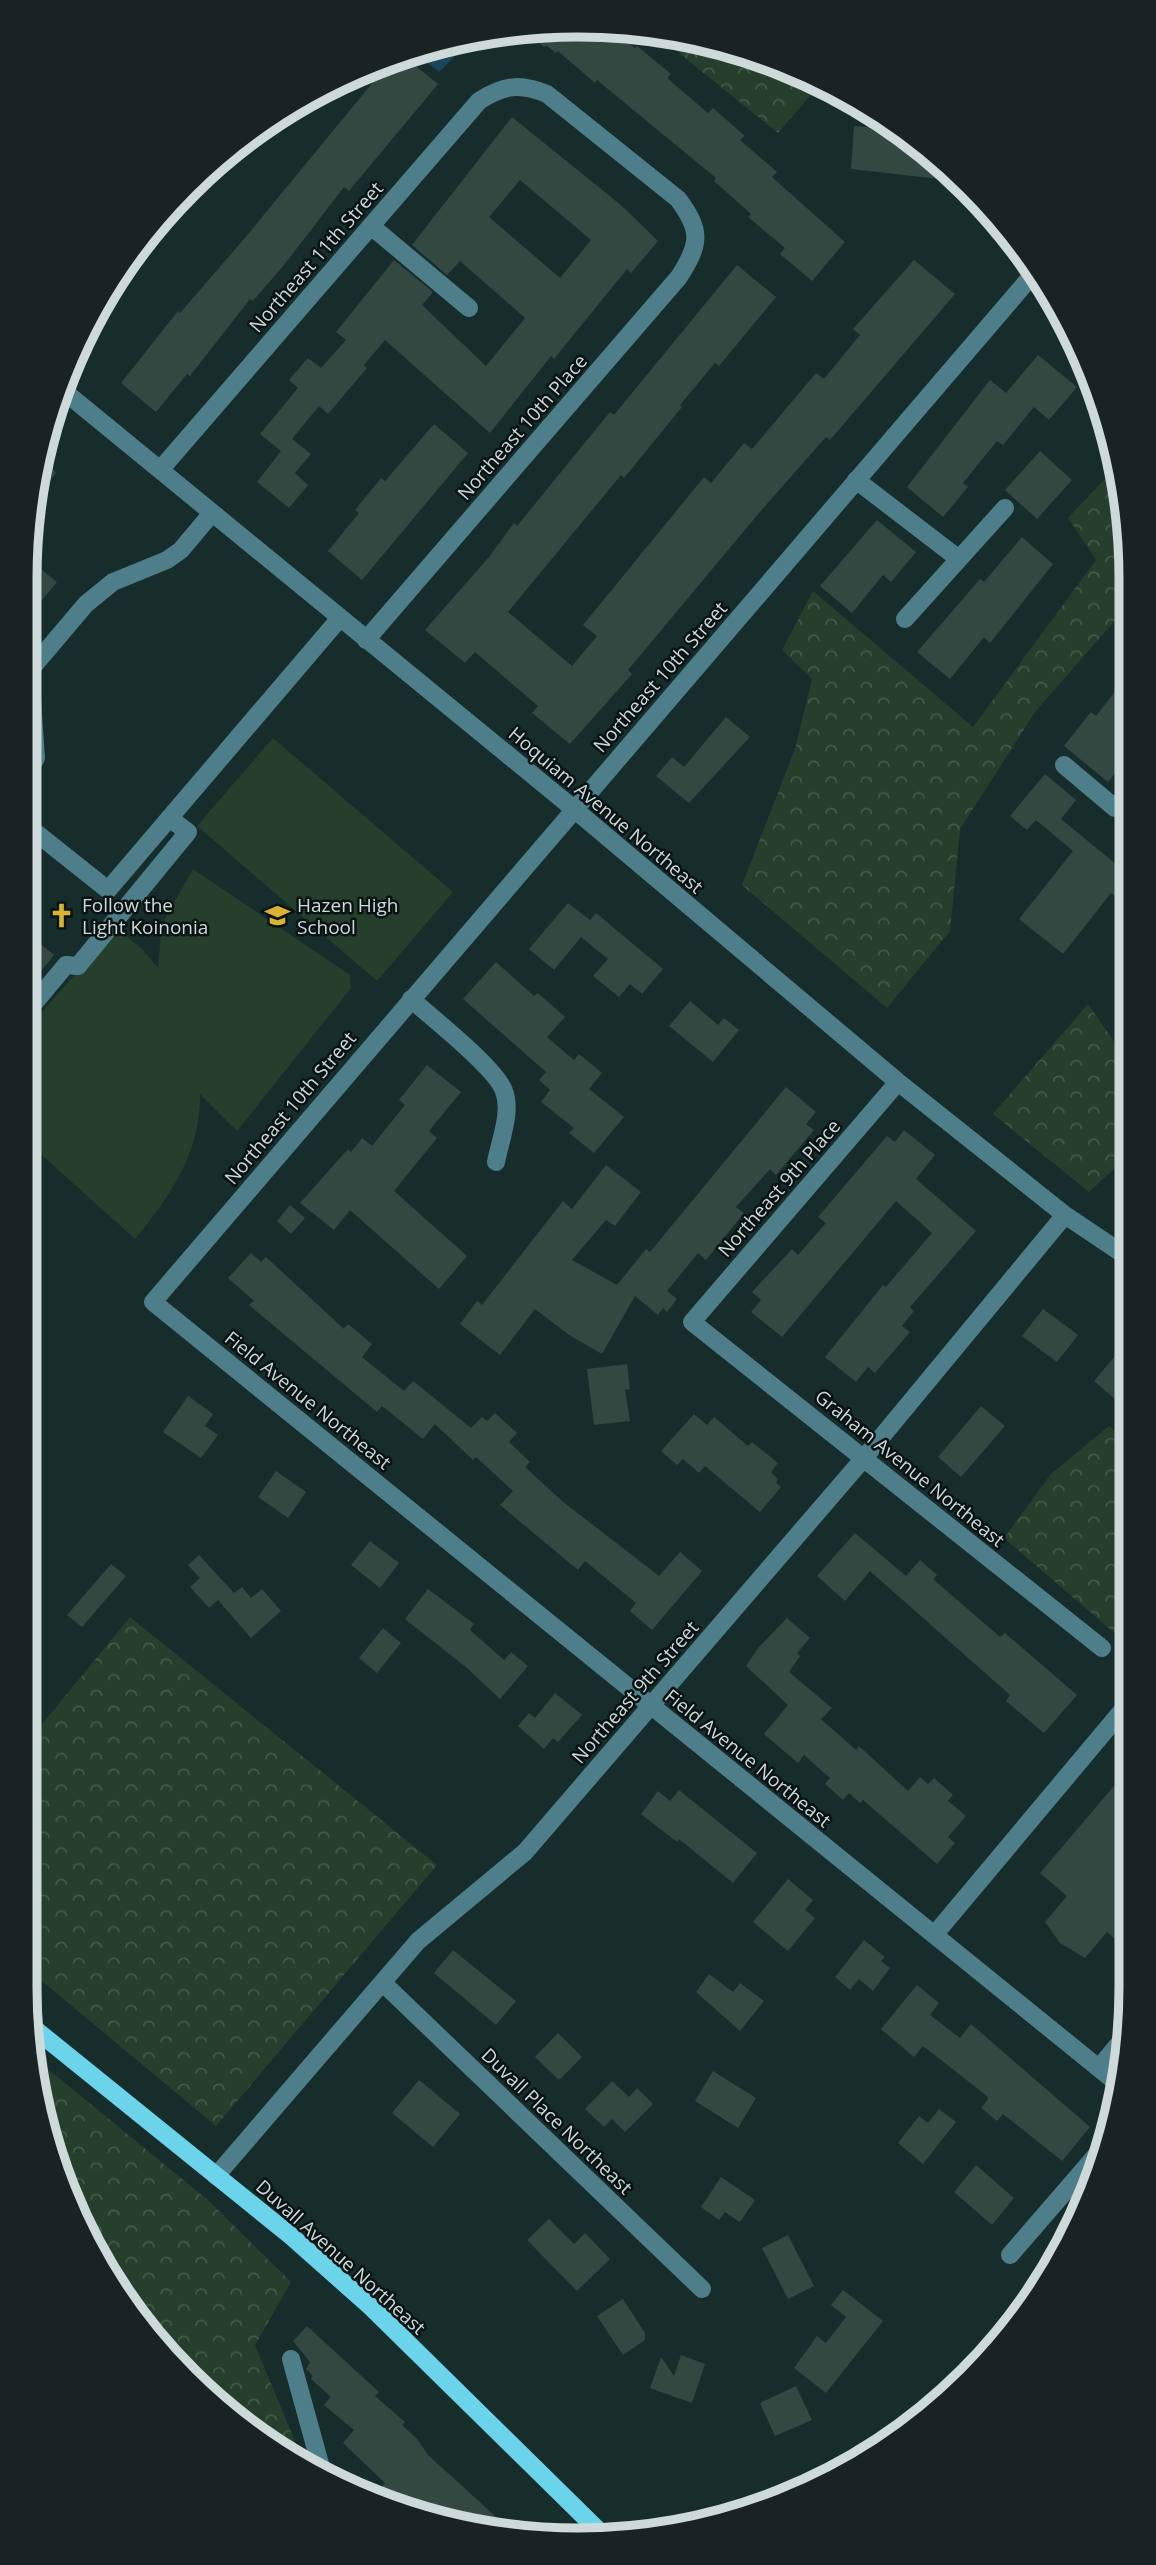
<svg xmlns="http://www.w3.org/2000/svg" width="1156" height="2565" viewBox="0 0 1156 2565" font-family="'Open Sans',sans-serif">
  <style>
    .forest { fill: url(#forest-crowns) }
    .garden { fill: #253f2c }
    .water { fill: #1a455b }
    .building { fill: #334841; fill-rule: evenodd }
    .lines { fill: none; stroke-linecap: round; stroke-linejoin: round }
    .minor { stroke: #4e7e89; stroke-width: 18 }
    .major { stroke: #6bd4eb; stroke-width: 18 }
    .labels { text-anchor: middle; stroke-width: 5; stroke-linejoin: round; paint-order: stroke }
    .street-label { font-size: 19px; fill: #cddad9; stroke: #0a1313 }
    .poi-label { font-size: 19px; fill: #cddad9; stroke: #0a1313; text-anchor: start }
    .rim { fill: none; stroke: #cddad9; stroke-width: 9 }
  </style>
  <defs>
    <pattern id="forest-crowns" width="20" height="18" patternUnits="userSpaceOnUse" patternTransform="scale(1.75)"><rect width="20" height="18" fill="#253f2c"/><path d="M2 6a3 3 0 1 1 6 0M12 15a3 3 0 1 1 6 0" fill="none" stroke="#435a4a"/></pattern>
  </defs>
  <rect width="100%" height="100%" fill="#172d2c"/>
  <path class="forest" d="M653,32C710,37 770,56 820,84L778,133Z
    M1116,467L1127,505V598L1117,618L1035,712L960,829L950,931L887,1008L742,885L795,749L812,679L782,650L813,591L973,727L1096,560L1068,518Z
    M1088,1004L1129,1063V1155L1089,1192L993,1114Z
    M1109,1426L1130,1443V1637L1126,1643L1004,1538L1051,1474Z
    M130,1617L437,1865L216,2126L25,1967V1735L30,1739Z
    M37,2060L209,2201L291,2282L255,2345L300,2453L299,2465L207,2389L190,2367L157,2346L98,2263L54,2165Z"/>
  <path class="garden" d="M273,738L453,892L377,981L197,826Z
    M193,869L350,975L351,988L237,1131L200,1094C201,1152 170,1197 135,1239L25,1140V1031L116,928L141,948L158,968L162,924Z"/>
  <path class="water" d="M476,35L439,72L413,52L470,35Z"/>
  <path class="building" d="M578,24L611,28L635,48L637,46L671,74L667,78L708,113L713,108L745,136L740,140L777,172L772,177L845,242L812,281L780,254L785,248L748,217L751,214L714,181L716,178L597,80L595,83L558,51L556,53L546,45L544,47L524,30Z
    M403,56L438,84L349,191L344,187L284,265L253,301L250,299L190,376L187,374L156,412L121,383L178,311L180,313L244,239L393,58Z
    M512,117L622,206L658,241L631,273L627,269L554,359L551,356L490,433L385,340L364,365L367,368L328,414L319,406L292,439L311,454L295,473L308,485L289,508L257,482L281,451L260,434L298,388L289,380L308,358L321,368L346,340L336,332L394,260L433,292L422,305L486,366L525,318L460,261L447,275L412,245ZM520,180L591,240L560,278L489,217Z
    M854,126L897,129L915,139L957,181L851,169Z
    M914,260L955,294L830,440L826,437L759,513L628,670L632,674L570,744L532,713L538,706L475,652L465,663L425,630L489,557L514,523L517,526L610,412L614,415L737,265L776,297L719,366L715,363L680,405L682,407L624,478L621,475L508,612L572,666L597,636L583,625L704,477L711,483L744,443L752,449L816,373L824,379L860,335L853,329Z
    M1038,355L1077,387L1049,420L1034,407L1003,445L997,441L963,483L968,487L943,517L907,487L990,380L1006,393Z
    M434,424L468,453L362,580L328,551L359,513L355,510L381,478L385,481Z
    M1040,451L1072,480L1037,519L1005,490Z
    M40,452L56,473L32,502L35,470Z
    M877,520L916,552L891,582L883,575L852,613L820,586Z
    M1022,537L1053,564L990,643L984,637L950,679L917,652L980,579L984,582Z
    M26,557L57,582L24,621V578Z
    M1127,676L1128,757L1108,782L1064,746L1091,712L1096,716Z
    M726,717L750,737L689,803L656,776L672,757L684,767Z
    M1045,774L1076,800L1061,819L1128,874V906L1111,893L1063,954L1019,919L1073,851L1036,820L1027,830L1010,816Z
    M568,903L590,920L596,913L663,969L642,994L630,984L619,997L593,976L608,959L581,937L554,970L529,949Z
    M24,931L54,955L35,978L24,969Z
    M496,962L534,996L538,993L565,1017L547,1037L574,1060L579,1054L602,1073L589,1089L624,1117L594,1153L569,1133L574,1128L541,1102L550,1090L539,1080L546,1072L463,999Z
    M690,1001L718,1025L724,1018L739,1030L713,1062L669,1026Z
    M427,1065L461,1092L429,1131L437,1138L394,1191L467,1256L439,1289L350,1210L334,1230L300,1203L348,1149L351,1152L362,1138L372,1146L405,1105L399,1100Z
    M786,1087L816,1112L806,1124L814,1130L776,1175L770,1169L736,1207L744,1213L706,1260L698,1253L667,1291L677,1299L667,1312L663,1308L658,1315L635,1296L602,1354L569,1335L535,1309L500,1355L460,1324L477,1301L482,1305L563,1201L572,1209L606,1165L641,1192L615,1226L606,1220L572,1260L617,1285L646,1249L650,1252Z
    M904,1130L935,1155L916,1179L976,1231L910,1307L914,1311L902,1326L910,1332L875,1373L868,1367L856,1382L825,1357L883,1285L886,1287L932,1233L896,1201L782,1337L751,1312L761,1300L752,1292L792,1249L798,1255L826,1223L818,1217L887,1136L895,1142Z
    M290,1205L305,1218L291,1234L277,1221Z
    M251,1253L261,1262L266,1257L344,1329L348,1324L372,1344L362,1357L404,1391L413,1381L471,1428L482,1417L487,1421L495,1413L517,1433L509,1442L530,1462L525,1467L562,1501L659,1576L680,1552L702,1571L652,1630L630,1611L636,1603L585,1561L578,1570L500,1505L513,1491L476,1457L473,1460L435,1424L423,1439L382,1406L377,1412L249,1305L254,1301L228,1278Z
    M1043,1309L1078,1335L1057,1362L1022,1336Z
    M1120,1350L1129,1358L1130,1412L1094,1381Z
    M627,1364L630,1389L625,1390L630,1421L594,1425L587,1369Z
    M188,1396L213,1414L205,1426L218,1435L201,1458L163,1432Z
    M981,1406L1005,1426L961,1477L938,1457Z
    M694,1414L707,1425L714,1417L748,1446L752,1442L778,1463L771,1472L778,1479L776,1483L781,1487L760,1512L705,1466L699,1473L683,1459L677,1465L661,1451Z
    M276,1471L306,1492L288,1518L258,1497Z
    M855,1533L906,1576L920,1560L937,1575L933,1579L1000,1637L1005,1633L1077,1695L1044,1733L1006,1701L1010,1695L870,1571L845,1601L817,1576Z
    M370,1541L399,1563L380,1588L351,1565Z
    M199,1555L234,1593L242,1587L251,1598L262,1589L281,1611L251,1638L218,1600L209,1608L190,1587L200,1578L188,1565Z
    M111,1564L126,1576L82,1627L67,1615Z
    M428,1589L474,1624L470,1630L504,1660L511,1652L528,1666L500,1699L467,1668L405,1619Z
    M787,1618L810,1638L797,1653L800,1656L789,1672L832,1708L821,1719L856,1750L859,1746L908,1791L920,1777L928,1784L934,1778L953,1795L948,1801L966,1816L948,1837L955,1843L937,1864L863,1800L860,1803L849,1793L843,1800L825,1784L830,1778L804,1755L798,1763L764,1734L788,1705L746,1666L759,1647Z
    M383,1628L401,1643L377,1673L359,1658Z
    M555,1693L582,1715L558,1742L553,1738L544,1749L518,1726L529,1713L535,1718Z
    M1131,1766V1953L1107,1932L1085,1958L1060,1943L1045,1922L1067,1896L1040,1873Z
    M679,1790L757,1853L733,1883L679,1839L677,1842L641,1814L658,1791L670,1801Z
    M788,1879L813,1900L805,1910L815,1918L788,1951L753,1922Z
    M864,1940L885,1957L881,1961L890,1968L873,1991L859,1979L850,1990L835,1977Z
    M453,1950L516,2001L496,2025L434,1973Z
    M709,1974L733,1992L740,1983L764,2001L740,2031L696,1992Z
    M917,1985L939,2003L930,2015L960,2038L971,2024L1090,2127L1062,2161L1003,2114L997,2121L981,2108L988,2099L987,2096L923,2046L914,2057L881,2029Z
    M558,2033L582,2057L559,2080L535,2057Z
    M713,2071L756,2098L738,2128L695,2101Z
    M419,2080L460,2114L433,2147L392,2113Z
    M612,2081L629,2097L637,2088L653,2104L625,2132L612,2119L604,2127L585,2109Z
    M939,2109L956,2122L923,2164L898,2143L919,2116L928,2123Z
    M976,2165L1014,2198L992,2225L954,2192Z
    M721,2177L755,2200L740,2222L725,2212L719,2220L701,2207Z
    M549,2219L574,2244L585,2233L610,2259L577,2291L527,2240Z
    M788,2235L814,2286L788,2299L762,2248Z
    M843,2290L883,2321L826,2393L794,2368L817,2336L826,2343L846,2317L831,2305Z
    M623,2299L645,2333V2340L623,2355L597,2316Z
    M307,2326L379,2392L375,2396L405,2422L402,2425L417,2439L428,2455L515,2534L470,2530L405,2505L382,2486L385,2483L343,2443L354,2430L324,2405L331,2397L311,2379L313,2376L306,2369L310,2362L293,2341Z
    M681,2355L705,2364L692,2403L650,2388L661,2357L674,2376Z
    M796,2386L812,2420L775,2436L760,2403Z"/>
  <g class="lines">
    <path class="minor" d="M371,226L469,308
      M1035,272L153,1302L1122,2087
      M60,388L574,809L898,1082L1065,1215L1129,1258
      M160,470L479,101C504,85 520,83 547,94L678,199C702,231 700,244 679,277L366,640
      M856,480L959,559
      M905,619L1005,508
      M25,676L86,604L113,582L167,560L181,550L212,513
      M1064,765L1115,808L1128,793
      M25,778L36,758L30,669
      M25,824L108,890L340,618
      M411,999C432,1018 496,1068 504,1091C512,1112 500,1141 496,1162
      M25,1014L66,965L78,966L188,832L169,818
      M898,1082L692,1322L1102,1648
      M935,1934L1131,1700
      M383,1983L702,2289
      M1099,2068L1127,2034
      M216,2176L418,1941L525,1852L864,1458L1065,1215
      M1010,2255L1106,2144
      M291,2359L322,2471L326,2476"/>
    <path class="major" d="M31,2026L291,2236L371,2307L606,2538"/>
  </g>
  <defs>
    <symbol id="church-bare" viewBox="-9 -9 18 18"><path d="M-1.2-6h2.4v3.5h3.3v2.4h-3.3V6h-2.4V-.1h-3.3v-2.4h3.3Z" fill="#dcb233" stroke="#0a1313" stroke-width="2.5" paint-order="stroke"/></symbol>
    <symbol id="school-bare" viewBox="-9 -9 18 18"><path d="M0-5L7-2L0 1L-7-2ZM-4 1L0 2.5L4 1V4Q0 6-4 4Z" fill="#dcb233" stroke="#0a1313" stroke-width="2.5" paint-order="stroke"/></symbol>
  </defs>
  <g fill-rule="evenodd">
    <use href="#church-bare" x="44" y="898" width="35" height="35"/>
    <use href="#school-bare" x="260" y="898" width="35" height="35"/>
  </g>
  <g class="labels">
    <g class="street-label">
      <text transform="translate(316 257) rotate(-49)" y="7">Northeast 11th Street</text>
      <text transform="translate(522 427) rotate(-49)" y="7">Northeast 10th Place</text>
      <text transform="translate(660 677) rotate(-49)" y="7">Northeast 10th Street</text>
      <text transform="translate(606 810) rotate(40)" y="7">Hoquiam Avenue Northeast</text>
      <text transform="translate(290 1108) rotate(-50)" y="7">Northeast 10th Street</text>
      <text transform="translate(779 1188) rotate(-49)" y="7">Northeast 9th Place</text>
      <text transform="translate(308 1400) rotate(39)" y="7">Field Avenue Northeast</text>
      <text transform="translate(910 1468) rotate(39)" y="7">Graham Avenue Northeast</text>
      <text transform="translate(635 1692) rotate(-49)" y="7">Northeast 9th Street</text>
      <text transform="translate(748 1758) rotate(39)" y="7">Field Avenue Northeast</text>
      <text transform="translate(557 2121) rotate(44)" y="7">Duvall Place Northeast</text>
      <text transform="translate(341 2257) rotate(42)" y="7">Duvall Avenue Northeast</text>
    </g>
    <g class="poi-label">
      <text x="82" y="912">Follow the<tspan x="82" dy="22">Light Koinonia</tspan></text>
      <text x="297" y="912">Hazen High<tspan x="297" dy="22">School</tspan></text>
    </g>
  </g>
  <path d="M0 0H1156V2565H0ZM578 37H578A541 541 0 0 1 1119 578V1987A541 541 0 0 1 578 2528H578A541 541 0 0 1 37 1987V578A541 541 0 0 1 578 37Z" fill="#1a2323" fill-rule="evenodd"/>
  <path class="rim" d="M578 37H578A541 541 0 0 1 1119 578V1987A541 541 0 0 1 578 2528H578A541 541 0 0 1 37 1987V578A541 541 0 0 1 578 37Z"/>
</svg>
